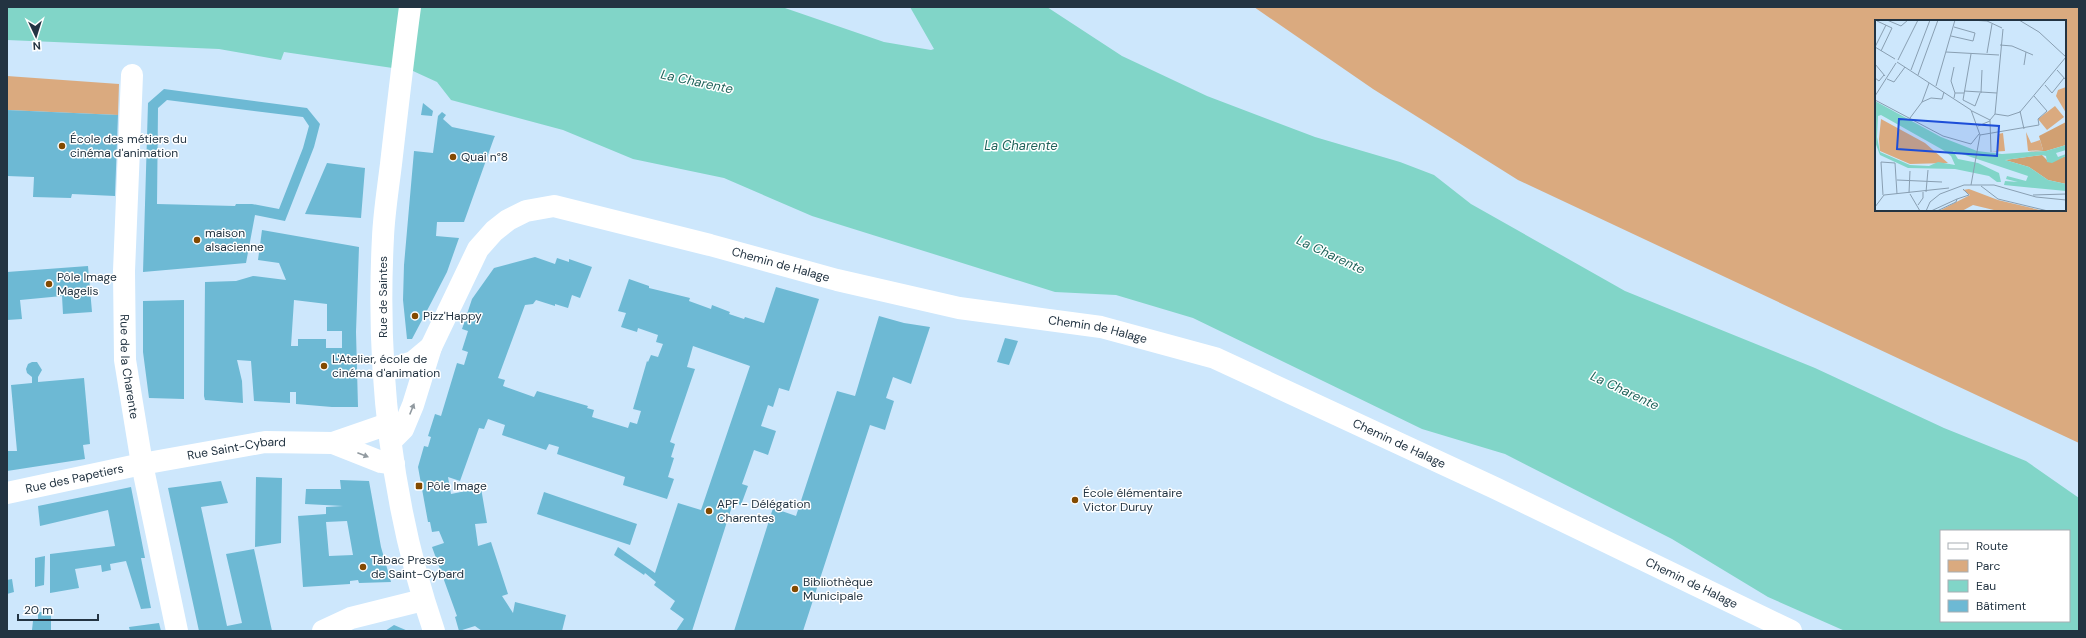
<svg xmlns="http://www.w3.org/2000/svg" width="2086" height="638" viewBox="0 0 2086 638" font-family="'DM Sans',sans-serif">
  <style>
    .green { fill: #daaa7f; fill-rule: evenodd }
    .water { fill: #81d5c8; fill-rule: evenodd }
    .building { fill: #6db9d4; fill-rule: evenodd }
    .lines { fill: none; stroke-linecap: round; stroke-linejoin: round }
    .street { stroke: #fff; stroke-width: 22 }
    .secondary { stroke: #fff; stroke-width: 22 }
    .oneway { fill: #919aa0 }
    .poi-dot { fill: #834a00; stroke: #fff; stroke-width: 1.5 }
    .labels { text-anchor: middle; stroke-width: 3; stroke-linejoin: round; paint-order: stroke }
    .poi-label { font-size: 12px; fill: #233442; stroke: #fff; text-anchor: start }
    .street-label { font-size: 12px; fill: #233442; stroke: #fff }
    .water-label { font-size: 13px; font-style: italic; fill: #20645b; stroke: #fff }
    .inset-road { fill: none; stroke: #899fb2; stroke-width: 1 }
    .view { fill: #1d4ed8; fill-opacity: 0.15; stroke: #1d4ed8; stroke-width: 2 }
    .inset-edge { fill: none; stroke: #233442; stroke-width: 2 }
  </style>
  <rect width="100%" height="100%" fill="#cde7fc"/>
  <path class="green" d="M1254,7H2079V443L1518,180L1373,89ZM1876,21H2065V210H1876Z
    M7,76L119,84L118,115L7,110Z"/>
  <path class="water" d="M7,7H782L884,42L931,50L934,49L910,7H1047L1122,56L1207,96L1315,137L1400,162L1434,175L1471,204L1625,291L1815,368L1944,428L2026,461L2079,498V631H1845L1768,597L1672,539L1505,454L1422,429L1193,318L1116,295L1055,292L812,216L724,178L633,159L563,130L451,100L437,82L413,71L284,52L281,60L219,49L7,40ZM1941,531H2069V621H1941Z"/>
  <path class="building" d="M164,89L307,108L320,124L314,147L285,221L255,215L246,263L143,272L148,103ZM167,100L303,117L309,126L303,148L279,209L252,204H236L235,206L157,204L158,108Z
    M423,103L433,111L432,116L421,115Z
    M7,110L118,115L115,196L72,194L71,198L33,197L34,177L7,176Z
    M442,112L446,115L443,119L452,127L495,136L494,138L464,222H437L436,236L459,238L447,272L431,303L412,339H407L403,300L404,265L414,151L433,153L438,116Z
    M327,163L365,168L361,218L305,214Z
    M262,230L359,247L356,332L358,407H332L296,404V392H290V403L254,401L251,361L237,360L242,381L243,403L205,400L204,396L205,282L236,281L253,276L286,280L279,263L258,260ZM294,300L327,304V331H342V348H326V339H298V346H291Z
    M535,257L555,264L557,258L569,262V259L592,267L580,298L572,295L568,308L555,304V306L536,300L533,304L525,305L498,378L505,380L503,386L534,397L537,391L588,406L587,408L594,410L592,417L628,428L630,422L637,424L641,411L633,409L647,361L648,362L651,355L658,357L663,344L656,342L658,335L638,328L637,332L621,327L626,313L618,311L629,279L649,286V288L690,298L689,301L711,309L712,305L730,312L729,314L744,319L745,317L764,323L776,287L819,299L789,391L779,388L773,407L768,405L761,426L776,431L768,455L754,450L742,484L748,486L741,505L733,503L692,631H676L684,619L670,609L675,601L654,585L656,582L645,573L644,575L614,555L618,547L655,573L678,503L701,510L750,366L693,346L687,367L695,369L670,442L675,444L671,457L674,458L668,477L674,479L667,499L623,485L625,477L557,454L559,447L549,444L546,450L502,435L505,425L488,419L484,429L479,428L460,481L448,477L451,494L481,488L487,523L475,524L478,546L491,542L508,594L502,596L513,613L515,602L566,615L562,631H482L475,626L459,631L455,617L457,616L432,547L444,543L439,531L432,532L430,522H428L418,467L424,446L428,447L431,437L428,436L435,414L441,416L457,363L464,365L468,352L462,350L468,331L462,329L472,299L494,268Z
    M88,266L92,312L63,314L62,296L20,300L22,319L7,320V272Z
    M184,300V399L149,398L143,352V301Z
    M879,316L904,323L930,327L911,384L893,377L886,398L894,401L885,430L870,425L803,631H734L773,508L796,516L837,391L855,396Z
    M1005,338L1018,341L1009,365L997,362Z
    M32,362H37L42,370L38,377V382L84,378L90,444L83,445L85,459L7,471V451H17L11,385L32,383V377L27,373L26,369L28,364Z
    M256,477L282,478L281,543L255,547Z
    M340,480L369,481L381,547L391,582L359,583L358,580L350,581V584L303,587L298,516L326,514V507L343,506L305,504L306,489H341ZM347,521L353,555L329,556L326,522Z
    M221,481L228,503L201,507L227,626L242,623L226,554L254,549L272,631H199L168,488Z
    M131,487L145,558H141L151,608L141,609L126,561L110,564L111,570L102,572L101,565L75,569L79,588L50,593V554L115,546L108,510L40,526L38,506Z
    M544,492L637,524L630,545L537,514Z
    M45,556L44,585L35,587V558Z
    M12,579L14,592L7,594V580Z
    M38,612H51V631L32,630L33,621H38Z
    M159,623L161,631H130L129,627Z
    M394,625L408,631H385Z"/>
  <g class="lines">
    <g class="street">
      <path id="s1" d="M132,75L124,271L125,360L142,464L177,631"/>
      <path d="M384,371L413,362L431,347"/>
      <path id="s2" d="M391,441L403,429L413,405L431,347L478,249L494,231L508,220L526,211L554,206L710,245L837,280L959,308L1101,327L1215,358L1495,488L1791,631"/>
      <path d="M333,443L388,424"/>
      <path id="s3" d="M7,493L142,464L265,442L333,443L381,462L394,464"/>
      <path d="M323,631L351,618L423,600"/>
    </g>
    <path class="secondary" d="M410,7C403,59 397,112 391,164C388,189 384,213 383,237C376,369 391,506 434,631"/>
  </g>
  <defs><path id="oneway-solid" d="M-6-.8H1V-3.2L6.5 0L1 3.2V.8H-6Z"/></defs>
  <g class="oneway">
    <use href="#oneway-solid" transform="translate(412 409) rotate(-68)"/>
    <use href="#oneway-solid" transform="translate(363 455) rotate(21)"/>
  </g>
  <g class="poi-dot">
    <circle cx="62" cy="146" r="4"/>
    <circle cx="453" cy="157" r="4"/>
    <circle cx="197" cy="240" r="4"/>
    <circle cx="49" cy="284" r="4"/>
    <circle cx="415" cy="316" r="4"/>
    <circle cx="324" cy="366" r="4"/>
    <rect x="415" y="482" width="8" height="8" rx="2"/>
    <circle cx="1075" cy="500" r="4"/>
    <circle cx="709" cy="511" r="4"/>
    <circle cx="363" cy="567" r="4"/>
    <circle cx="795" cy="589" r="4"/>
  </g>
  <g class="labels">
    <g class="poi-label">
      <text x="70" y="143">École des métiers du<tspan x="70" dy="14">cinéma d'animation</tspan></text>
      <text x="461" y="161">Quai n°8</text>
      <text x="205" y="237">maison<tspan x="205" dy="14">alsacienne</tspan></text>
      <text x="57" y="281">Pôle Image<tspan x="57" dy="14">Magelis</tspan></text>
      <text x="423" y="320">Pizz'Happy</text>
      <text x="332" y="363">L'Atelier, école de<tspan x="332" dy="14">cinéma d'animation</tspan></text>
      <text x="427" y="490">Pôle Image</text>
      <text x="1083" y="497">École élémentaire<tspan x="1083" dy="14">Victor Duruy</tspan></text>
      <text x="717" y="508">APF - Délégation<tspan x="717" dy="14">Charentes</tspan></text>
      <text x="371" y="564">Tabac Presse<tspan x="371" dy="14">de Saint-Cybard</tspan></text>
      <text x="803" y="586">Bibliothèque<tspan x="803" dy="14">Municipale</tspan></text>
    </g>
    <g class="street-label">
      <text dy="4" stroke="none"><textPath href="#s2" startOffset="537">Chemin de Halage</textPath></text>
      <text transform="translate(383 297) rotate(-90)" y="4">Rue de Saintes</text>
      <text dy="4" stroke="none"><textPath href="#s2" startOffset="861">Chemin de Halage</textPath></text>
      <text dy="4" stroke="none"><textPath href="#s1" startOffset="292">Rue de la Charente</textPath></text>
      <text dy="4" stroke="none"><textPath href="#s2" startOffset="1185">Chemin de Halage</textPath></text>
      <text dy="4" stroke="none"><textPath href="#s3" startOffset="234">Rue Saint-Cybard</textPath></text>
      <text dy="4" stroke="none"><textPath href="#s3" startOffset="69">Rue des Papetiers</textPath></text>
      <text dy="4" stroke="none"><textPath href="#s2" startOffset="1509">Chemin de Halage</textPath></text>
    </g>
    <g class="water-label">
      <text transform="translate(697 81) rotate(12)" y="5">La Charente</text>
      <text x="1021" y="150">La Charente</text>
      <text transform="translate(1331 254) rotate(25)" y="5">La Charente</text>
      <text transform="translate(1625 390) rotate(25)" y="5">La Charente</text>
    </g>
  </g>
  <g transform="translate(1875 20)">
    <rect width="191" height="191" fill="#cde7fc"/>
    <path d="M191,67V93L181,76L183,70ZM180,86L189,97L172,110L163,99ZM6,99L50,123L73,143L35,144L5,131L4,119ZM151,112L156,123L165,120L168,130L153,131ZM128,113L130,131L116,132L122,131L123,114ZM94,169L123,180L169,191H123L98,185L87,191H64L95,175L88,170Z" fill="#daaa7f"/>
    <path d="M191,102V125L171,131L152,132L168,130L164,116ZM167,135L174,142L191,136V164L173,160L154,147L130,140Z" fill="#d1a072"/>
    <path d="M0,81L66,117L102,131L127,134L171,131L191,125V130L181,133L183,137L191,134V136L177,143L172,142L171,136L167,135L130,140L154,147L173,160L191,164V171L129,165L130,161L143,162L131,159L132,156L151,161L153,156L78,131L83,139L103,143L124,153L126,162H122L114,156L80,149L33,148L5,135L0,122ZM6,95L68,130L76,136L80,145L63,142L54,146L35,145L5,132L2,117L3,96Z" fill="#81d5c8" fill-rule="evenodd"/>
    <path class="inset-road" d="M12,0L26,6L33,0M95,0L112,1L127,8M144,0L164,12L191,37M2,1L17,8L6,31M76,16L98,21L100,13L79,7M125,25L137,26L158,35M0,27L11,5M0,27L20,39M71,32L124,35M112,33L117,4M96,34L88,80L100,86L105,73M23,40L43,0M22,42L96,90L105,115L96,165M0,44L10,56M149,45L151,32M79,47L76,61L80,73M36,50L55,0M182,50L191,60M43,55L63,0M0,58L4,61L9,55M12,59L19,62L30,47M170,65L177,73L189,58M61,66L80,0M89,71L122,73M106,73L107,50M0,76L21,43M79,78L80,73H89M0,80L68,116L96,124L104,114M47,82L56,78L67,79L69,72M97,91L115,100M145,91L149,109M120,94L133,96L145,92L191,37M35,98L47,82L54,63M115,100L120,94L128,9M115,100L116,132M103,106L115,101M105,115L164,105L163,99L172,91L159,76M22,160L67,162M106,166L123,179L173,191M51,172L53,150M34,173L35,151M35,174L45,191M8,175L6,142L20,143L22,174M158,175L191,174M82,179L94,175L88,169M43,185L48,178V172M0,187L9,175L74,168M51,191L55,182L65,174L89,165H119L161,177L191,180M56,191L82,179M62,191L81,182L82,179M95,191H116"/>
    <path class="view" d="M24,99L124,106L122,136L22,129Z"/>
    <rect width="191" height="191" class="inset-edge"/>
  </g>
  <rect width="2086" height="638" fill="none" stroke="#233442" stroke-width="16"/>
  <rect x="1940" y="530" width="130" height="92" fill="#ffffff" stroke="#a7aeb3"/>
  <rect x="1948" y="543" width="20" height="6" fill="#ffffff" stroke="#a7aeb3"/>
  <text x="1976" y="550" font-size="12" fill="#233442">Route</text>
  <rect x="1948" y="560" width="20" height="12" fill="#daaa7f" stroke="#a7aeb3"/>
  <text x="1976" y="570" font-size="12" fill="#233442">Parc</text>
  <rect x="1948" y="580" width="20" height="12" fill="#81d5c8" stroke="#a7aeb3"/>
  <text x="1976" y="590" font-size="12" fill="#233442">Eau</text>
  <rect x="1948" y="600" width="20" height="12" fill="#6db9d4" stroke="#a7aeb3"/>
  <text x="1976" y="610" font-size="12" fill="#233442">Bâtiment</text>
  <g transform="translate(36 36) rotate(176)" stroke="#ffffff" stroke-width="3" paint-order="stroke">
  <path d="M0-3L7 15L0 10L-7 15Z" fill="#233442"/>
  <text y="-6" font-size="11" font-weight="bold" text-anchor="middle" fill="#233442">N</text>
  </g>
  <path d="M18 614v6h80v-6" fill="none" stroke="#233442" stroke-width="2"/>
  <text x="24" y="614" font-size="12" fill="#233442" stroke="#ffffff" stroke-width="3" paint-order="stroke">20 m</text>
</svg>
